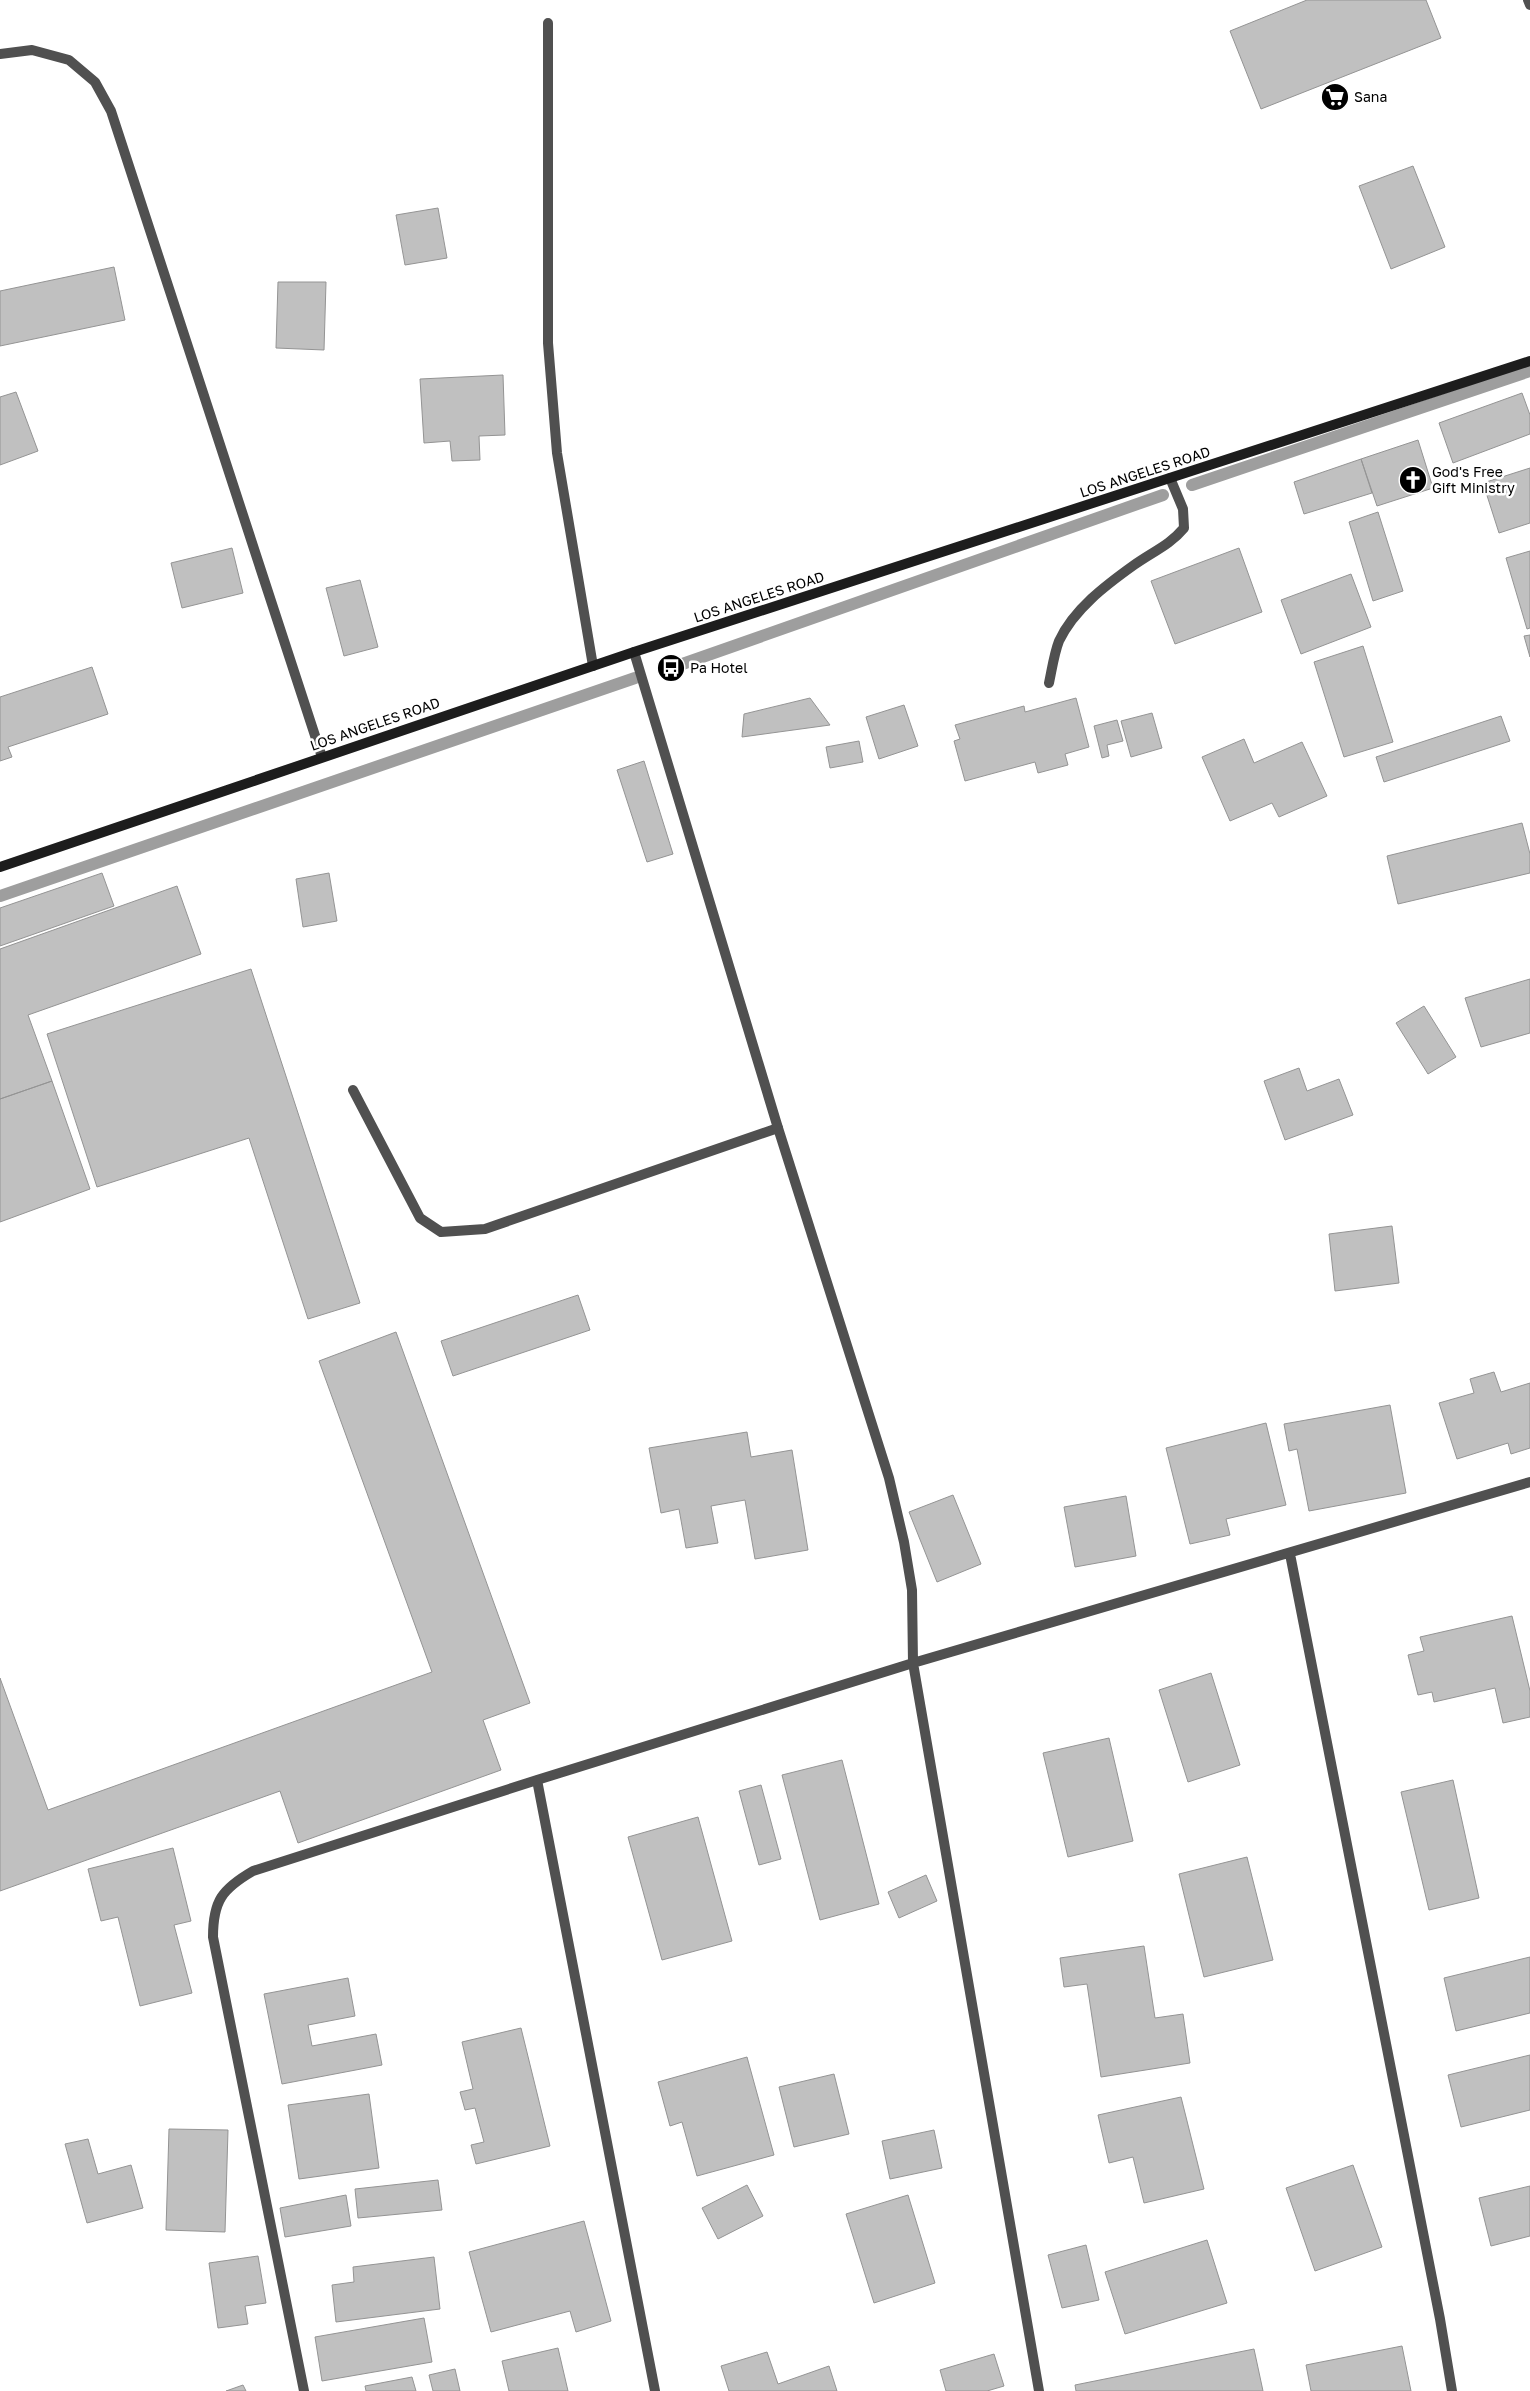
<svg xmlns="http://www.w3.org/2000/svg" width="1530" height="2391" viewBox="0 0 1530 2391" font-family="'Golos Text',sans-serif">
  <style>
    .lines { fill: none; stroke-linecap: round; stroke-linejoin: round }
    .stream { stroke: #9e9e9e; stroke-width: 12 }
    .building { fill: #c0c0c0; stroke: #949494 }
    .service { stroke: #505050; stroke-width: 10 }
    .minor { stroke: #505050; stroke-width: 10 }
    .secondary { stroke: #1d1d1d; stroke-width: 10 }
    .labels { text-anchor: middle; stroke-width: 5; stroke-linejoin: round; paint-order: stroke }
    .poi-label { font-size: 14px; fill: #000; stroke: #fff; text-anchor: start }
    .street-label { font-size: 14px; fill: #000; stroke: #fff }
  </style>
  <rect width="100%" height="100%" fill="#fff"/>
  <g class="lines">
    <path class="stream" d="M1192,485L1530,371
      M671,668L1163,495
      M0,896L635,678"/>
  </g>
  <path class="building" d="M1307,0H1426L1441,38L1261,109L1230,31Z
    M1413,166L1445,247L1391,269L1359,186Z
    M438,208L447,258L405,265L396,215Z
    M114,267L125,320L0,346V291Z
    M278,282H326L324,350L276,348Z
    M503,375L505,435L479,436L480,460L452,461L450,441L424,443L420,379Z
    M16,392L38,451L0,465V397Z
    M1522,393L1530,415V434L1453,463L1439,423Z
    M1418,440L1433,488L1377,506L1361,459Z
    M1361,459L1372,493L1304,514L1294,482Z
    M1530,468V523L1499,533L1483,483Z
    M1378,512L1403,591L1373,601L1349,522Z
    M232,548L243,593L182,608L171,563Z
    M1239,548L1262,612L1175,644L1151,581Z
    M1530,551V628L1527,629L1506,558Z
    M1351,574L1371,627L1301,654L1281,600Z
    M360,580L378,647L344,656L326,588Z
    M1530,635V657L1524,636Z
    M1363,646L1393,742L1344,757L1314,662Z
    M92,667L108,714L8,747L12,757L0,761V697Z
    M810,698L830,725L742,737L744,714Z
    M1076,698L1089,747L1065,754L1068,765L1038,773L1035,762L965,781L954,741L960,739L955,725L1024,706L1025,712Z
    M904,705L918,746L879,759L866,717Z
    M1152,713L1162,748L1131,757L1121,721Z
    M1501,716L1510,741L1384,782L1376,757Z
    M1117,720L1123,741L1107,745L1109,756L1102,758L1094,726Z
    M1244,739L1254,763L1302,742L1327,796L1279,817L1272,803L1230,821L1202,757Z
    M859,741L863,762L830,768L826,747Z
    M644,761L673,854L647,862L617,770Z
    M1522,823L1530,854V873L1398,904L1387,856Z
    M102,873L114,906L0,946V908Z
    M329,873L337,921L303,927L296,879Z
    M177,886L201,954L28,1015L52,1081L0,1099V949Z
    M251,969L360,1303L308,1319L249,1138L97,1187L47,1034Z
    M1530,979V1033L1481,1047L1465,998Z
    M1424,1006L1456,1057L1428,1074L1396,1023Z
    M1299,1068L1307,1091L1339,1079L1353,1115L1285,1140L1264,1081Z
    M52,1081L90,1189L0,1222V1099Z
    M1392,1226L1399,1283L1335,1291L1329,1234Z
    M578,1295L590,1330L453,1376L441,1341Z
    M396,1332L530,1703L483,1720L501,1770L298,1843L280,1791L0,1891V1678L48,1810L432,1672L319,1361Z
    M1494,1372L1501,1392L1530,1383V1448L1511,1454L1508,1443L1457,1459L1439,1403L1474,1393L1470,1379Z
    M1390,1405L1406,1493L1309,1511L1297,1449L1289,1451L1284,1424Z
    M1266,1423L1286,1505L1226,1519L1230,1535L1190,1544L1166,1448Z
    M747,1432L751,1457L792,1450L808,1550L755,1559L745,1500L711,1506L718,1543L686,1548L679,1509L661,1513L649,1448Z
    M953,1495L981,1564L937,1582L909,1512Z
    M1126,1496L1136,1556L1075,1567L1064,1507Z
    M1512,1616L1530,1691V1717L1503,1723L1495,1688L1434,1702L1432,1692L1418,1695L1408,1655L1424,1651L1420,1637Z
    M1211,1673L1240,1765L1188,1782L1159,1690Z
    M1109,1738L1133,1841L1068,1857L1043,1753Z
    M842,1760L879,1904L820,1920L782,1775Z
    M1453,1780L1479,1898L1429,1910L1401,1792Z
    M761,1785L781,1859L759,1865L739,1791Z
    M698,1817L732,1941L662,1960L628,1837Z
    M173,1848L191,1921L174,1925L192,1993L140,2006L118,1917L101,1921L88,1869Z
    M1247,1857L1273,1960L1204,1977L1179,1874Z
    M926,1875L937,1901L899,1918L888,1892Z
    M1144,1946L1155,2018L1183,2014L1190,2063L1101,2077L1087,1984L1064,1987L1060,1958Z
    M1530,1957V2013L1456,2031L1444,1978Z
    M348,1978L355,2016L308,2025L312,2046L376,2034L382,2065L282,2084L264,1994Z
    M521,2028L550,2146L476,2164L471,2145L484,2142L475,2108L465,2110L460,2092L473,2089L462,2042Z
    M1530,2055V2110L1461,2127L1448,2075Z
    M747,2057L774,2155L697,2176L682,2122L670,2126L658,2082Z
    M834,2074L849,2134L794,2147L779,2087Z
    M369,2094L379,2168L299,2179L288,2105Z
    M1181,2097L1204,2189L1144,2203L1133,2157L1109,2163L1098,2115Z
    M169,2129L228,2130L225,2232L166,2230Z
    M934,2130L942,2168L890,2179L882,2141Z
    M88,2139L98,2174L131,2165L143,2208L87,2223L65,2144Z
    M1353,2165L1382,2247L1315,2271L1286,2188Z
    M438,2180L442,2210L358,2218L355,2189Z
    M747,2185L763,2216L718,2239L702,2208Z
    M1530,2186V2236L1491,2246L1479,2198Z
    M346,2195L351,2226L285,2237L280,2208Z
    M908,2195L935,2283L874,2303L846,2214Z
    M584,2221L611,2321L576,2332L570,2311L491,2332L469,2252Z
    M1207,2240L1227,2303L1125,2334L1105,2272Z
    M1086,2245L1099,2300L1062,2308L1048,2255Z
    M258,2256L266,2303L245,2306L248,2324L218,2328L209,2263Z
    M434,2257L440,2309L336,2322L332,2285L354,2282L353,2267Z
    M424,2318L432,2362L322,2381L315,2337Z
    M1402,2346L1411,2391H1311L1306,2365Z
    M558,2348L568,2391H509L502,2361Z
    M1254,2349L1263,2391H1076L1075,2385Z
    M767,2352L778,2384L829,2366L837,2391H729L721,2366Z
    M994,2354L1004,2386L987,2391H946L940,2370Z
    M455,2369L460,2391H433L429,2375Z
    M412,2377L416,2391H366L365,2386Z
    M243,2385L246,2391H226Z"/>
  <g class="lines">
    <path class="service" d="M353,1090L420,1218L441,1232L485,1229L778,1128"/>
    <path class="minor" d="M1528,0L1530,5
      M548,23V343L557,453L593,666
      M0,54L32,50L69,60L95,82L111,111L322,757
      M634,652L778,1128L889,1478L904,1542L912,1590L913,1663L1039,2391
      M1049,683C1052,669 1054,654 1059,641C1074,609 1106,585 1134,565C1152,552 1170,545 1184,528L1183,509L1170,478
      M1290,1554L1440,2319L1452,2391
      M537,1780L655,2391
      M304,2391L213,1937C213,1901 222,1889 253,1871L537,1780L913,1663L1530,1482"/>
    <path class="secondary" d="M0,867L634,652L1530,361"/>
  </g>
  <defs>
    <symbol id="supermarket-disc" viewBox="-11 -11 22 22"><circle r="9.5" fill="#000" stroke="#fff"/><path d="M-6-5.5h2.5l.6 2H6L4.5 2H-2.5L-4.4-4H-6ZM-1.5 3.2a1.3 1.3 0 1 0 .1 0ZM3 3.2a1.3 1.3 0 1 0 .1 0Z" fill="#fff"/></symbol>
    <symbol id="church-disc" viewBox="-11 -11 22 22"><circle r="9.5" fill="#000" stroke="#fff"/><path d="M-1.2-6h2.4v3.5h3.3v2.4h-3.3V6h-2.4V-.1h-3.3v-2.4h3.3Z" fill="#fff"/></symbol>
    <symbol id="bus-disc" viewBox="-11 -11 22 22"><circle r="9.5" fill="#000" stroke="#fff"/><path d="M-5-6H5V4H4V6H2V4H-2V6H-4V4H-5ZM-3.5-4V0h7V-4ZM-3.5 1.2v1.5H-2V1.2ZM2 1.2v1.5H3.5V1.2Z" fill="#fff"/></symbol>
  </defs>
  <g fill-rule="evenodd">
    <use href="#supermarket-disc" x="1319" y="81" width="32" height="32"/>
    <use href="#church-disc" x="1397" y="464" width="32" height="32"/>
    <use href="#bus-disc" x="655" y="652" width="32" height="32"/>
  </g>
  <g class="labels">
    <g class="poi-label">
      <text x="1354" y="102">Sana</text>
      <text x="1432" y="477">God's Free<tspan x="1432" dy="16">Gift Ministry</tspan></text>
      <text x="690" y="673">Pa Hotel</text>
    </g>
    <g class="street-label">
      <text transform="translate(1145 472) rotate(-18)" y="5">LOS ANGELES ROAD</text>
      <text transform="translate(759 597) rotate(-18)" y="5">LOS ANGELES ROAD</text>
      <text transform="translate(375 724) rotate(-19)" y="5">LOS ANGELES ROAD</text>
    </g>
  </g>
</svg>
